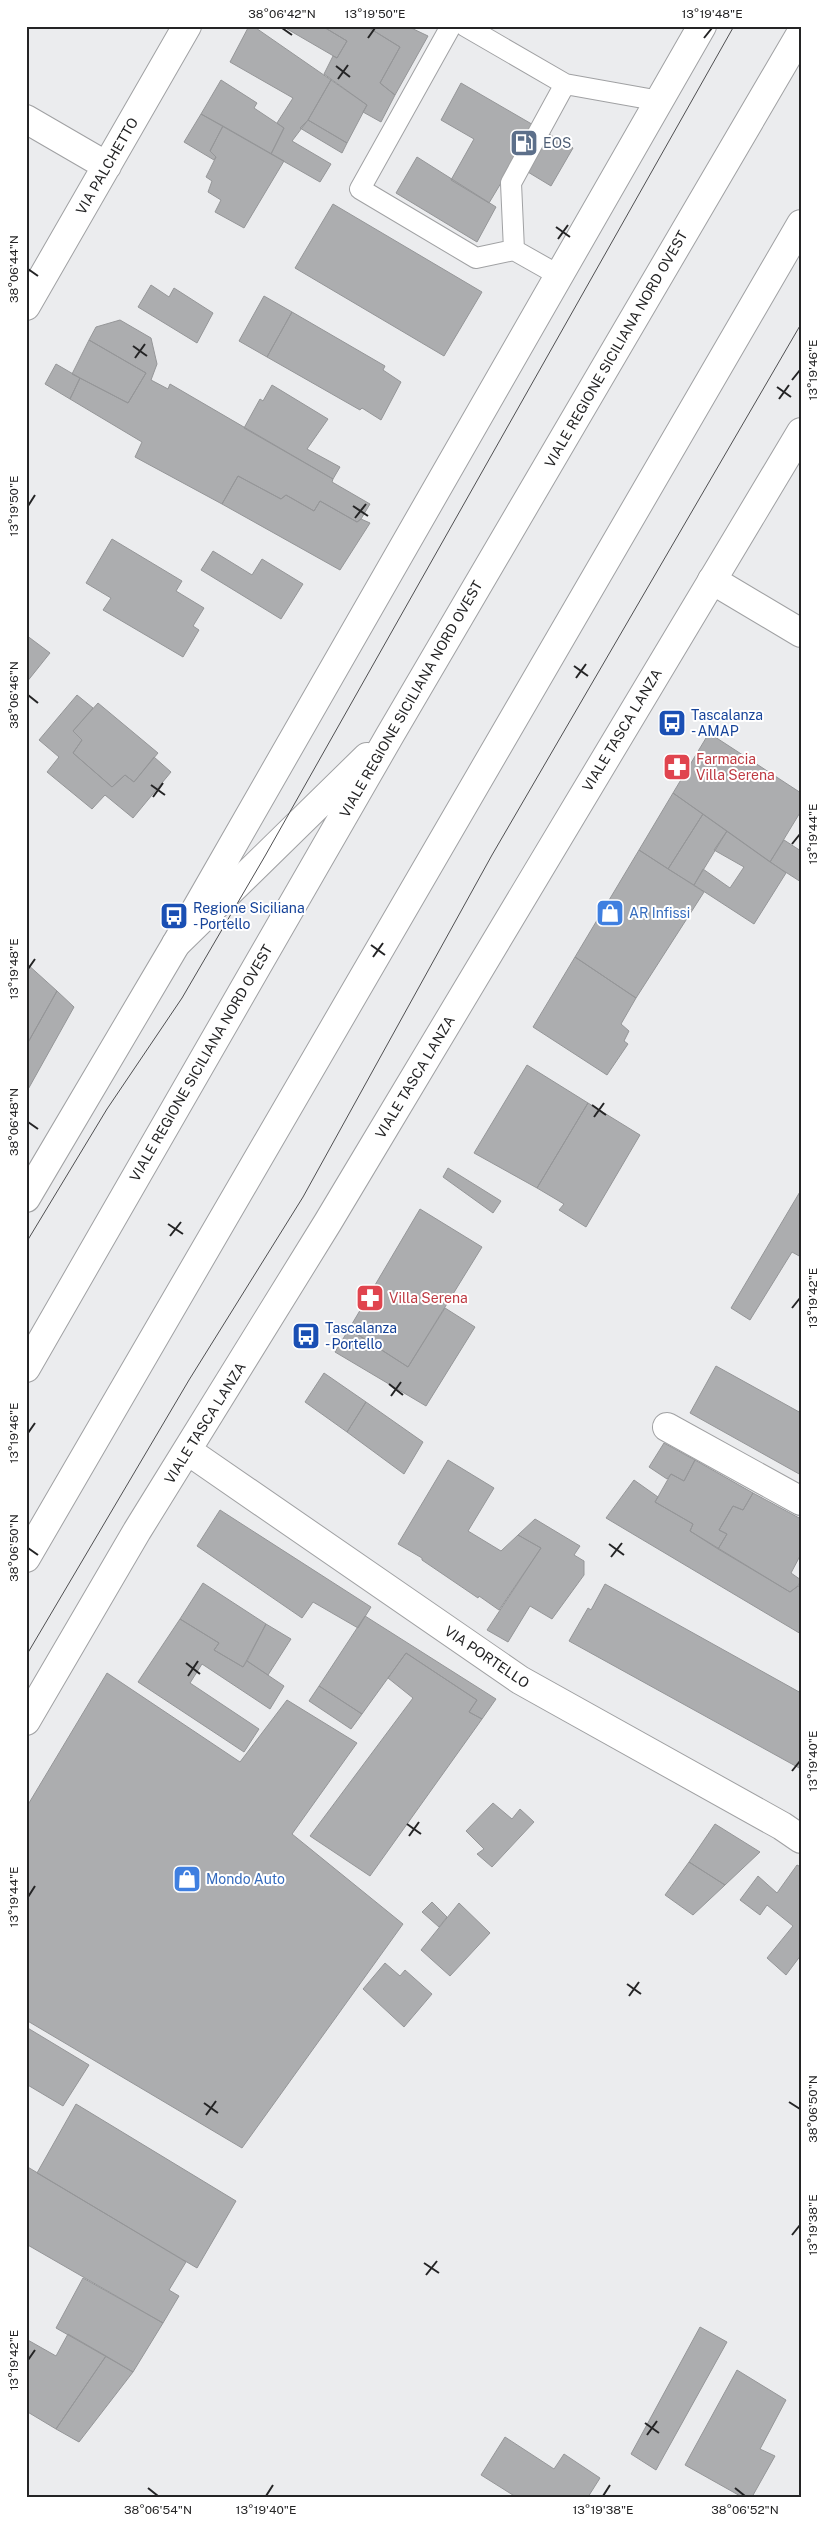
<svg xmlns="http://www.w3.org/2000/svg" width="827" height="2523" viewBox="0 0 827 2523" font-family="'Public Sans',sans-serif">
  <style>
    .building { fill: #acadaf; stroke: #959698 }
    .lines { fill: none; stroke-linecap: round; stroke-linejoin: round }
    .service-casing { stroke: #a0a1a3; stroke-width: 22 }
    .minor-casing { stroke: #a0a1a3; stroke-width: 30 }
    .tertiary-casing { stroke: #a0a1a3; stroke-width: 30 }
    .primary-casing { stroke: #a0a1a3; stroke-width: 30 }
    .service { stroke: #fff; stroke-width: 20 }
    .minor { stroke: #fff; stroke-width: 28 }
    .tertiary { stroke: #fff; stroke-width: 28 }
    .primary { stroke: #fff; stroke-width: 28 }
    .tram { stroke: #4f4f51; stroke-width: 1 }
    .ticks { fill: none; stroke: #242425; stroke-width: 2 }
    .labels { text-anchor: middle; stroke-width: 4; stroke-linejoin: round; paint-order: stroke }
    .service-label { font-size: 14px; fill: #4e5e75; stroke: #fff; text-anchor: start }
    .street-label { font-size: 14px; fill: #242425; stroke: #fff }
    .transit-label { font-size: 14px; fill: #164399; stroke: #fff; text-anchor: start }
    .health-label { font-size: 14px; fill: #be3a42; stroke: #fff; text-anchor: start }
    .shop-label { font-size: 14px; fill: #366cbe; stroke: #fff; text-anchor: start }
    .neatline { fill: none; stroke: #242425; stroke-width: 2 }
    .ticks-label { font-size: 12px; text-anchor: middle; fill: #242425 }
  </style>
  <rect width="100%" height="100%" fill="#ebecee"/>
  <path class="building" d="M249,26H253L331,80L308,120L292,141L331,164L320,182L271,154L284,128L277,123L293,98L230,62Z
    M282,26H322L347,41L337,58Z
    M322,26H366L400,47L380,83L395,95L381,122L363,112L367,105L324,74L333,56L337,58L347,41Z
    M366,26H407L428,36L395,95L380,83L400,47Z
    M221,80L257,103L254,108L284,128L271,154L201,114Z
    M331,80L367,105L347,143L308,120Z
    M461,83L573,148L551,186L513,163L489,203L451,180L474,139L441,120Z
    M201,114L223,126L210,151L216,157L214,160L184,142Z
    M308,120L347,143L342,153L300,128Z
    M223,126L284,161L244,228L215,212L221,200L208,192L212,181L206,177L216,157L210,151Z
    M417,157L496,207L477,242L396,193Z
    M333,204L482,292L444,356L295,268Z
    M151,285L169,297L174,288L213,313L197,343L138,307Z
    M264,296L292,312L267,357L239,341Z
    M292,312L385,366L383,370L401,382L381,420L362,408L360,410L267,357Z
    M120,320L151,338L157,364L151,380L168,389L170,384L333,479L332,482L370,504L361,519L357,522L320,501L314,511L286,495L281,499L238,476L222,504L135,457L142,442L70,399L80,378L128,403L146,373L89,340L96,327Z
    M89,340L146,373L128,403L72,374Z
    M56,364L80,378L70,399L45,384Z
    M272,385L328,419L307,449L340,467L333,479L244,428L260,399L263,401Z
    M238,476L281,499L286,495L314,511L320,501L357,522L361,519L370,523L340,570L222,504Z
    M112,539L182,581L176,591L204,608L193,626L199,630L183,657L103,610L111,598L86,583Z
    M213,551L252,575L262,559L303,584L281,619L201,570Z
    M26,635L50,653L26,683Z
    M77,695L93,708L73,731L82,740L73,753L112,787L125,775L134,782L154,757L171,772L133,818L105,795L92,809L47,772L59,757L39,740Z
    M98,703L158,753L134,782L125,775L112,787L73,753L82,740L73,731Z
    M709,733L801,793V811L770,862L673,793Z
    M673,793L703,814L668,869L639,850Z
    M703,814L727,831L694,885L668,869Z
    M727,831L786,873L754,924L694,885L703,869L730,888L744,867L714,850Z
    M784,840L801,851V882L770,862Z
    M639,850L704,892L636,998L575,957Z
    M575,957L636,998L621,1024L629,1031L624,1041L628,1044L607,1075L533,1027Z
    M26,963L57,991L26,1046Z
    M57,991L74,1007L26,1093V1046Z
    M527,1065L588,1103L537,1188L474,1153Z
    M588,1103L640,1135L586,1227L559,1210L564,1204L537,1188Z
    M448,1168L501,1201L493,1213L443,1177Z
    M801,1190V1257L792,1252L750,1320L731,1308Z
    M420,1209L482,1247L408,1367L349,1329Z
    M445,1308L475,1327L426,1406L335,1352L349,1329L408,1367Z
    M716,1366L801,1413V1475L690,1413Z
    M324,1373L366,1402L347,1432L305,1402Z
    M366,1402L423,1442L404,1474L347,1432Z
    M664,1443L695,1460L684,1481L671,1474L667,1479L649,1467Z
    M448,1460L494,1488L468,1531L501,1551L518,1535L541,1548L499,1610L479,1596L478,1598L422,1560V1558L398,1544Z
    M695,1460L753,1493L743,1510L733,1506L719,1530L727,1534L718,1549L690,1531L693,1524L655,1502L671,1474L684,1481Z
    M634,1480L658,1497L655,1502L693,1524L690,1531L790,1592L798,1586L801,1588V1634L606,1518Z
    M753,1493L801,1519V1554L791,1573L801,1580L798,1586L790,1592L718,1549L727,1534L719,1530L733,1506L743,1510Z
    M220,1510L371,1607L358,1628L313,1602L302,1618L197,1546Z
    M535,1519L580,1546L574,1555L584,1561V1575L552,1619L530,1606L508,1642L487,1630L541,1548L518,1535Z
    M203,1583L266,1624L243,1667L214,1650L219,1643L180,1619Z
    M605,1584L801,1693V1769L569,1641L588,1608L591,1610Z
    M365,1616L496,1699L482,1719L469,1712L477,1700L406,1653L362,1714L319,1686Z
    M180,1619L219,1643L214,1650L243,1667L247,1661L284,1686L270,1709L202,1664L190,1683L259,1729L244,1752L138,1682Z
    M266,1624L291,1639L268,1675L247,1661Z
    M406,1653L477,1700L469,1712L482,1719L370,1876L310,1836L413,1698L388,1678Z
    M107,1673L240,1762L287,1700L357,1743L292,1834L403,1924L242,2148L26,2020V1808Z
    M319,1686L362,1714L351,1729L309,1701Z
    M493,1803L512,1819L520,1809L534,1822L492,1867L477,1854L484,1849L466,1831Z
    M715,1824L760,1852L725,1885L689,1862Z
    M689,1862L725,1885L693,1915L665,1895Z
    M797,1865L801,1867V1955L786,1975L767,1958L793,1926L767,1905L760,1915L740,1900L758,1876L777,1893Z
    M432,1902L447,1917L439,1927L422,1912Z
    M459,1903L490,1933L450,1976L421,1950Z
    M385,1963L400,1976L405,1970L432,1994L404,2027L363,1989Z
    M26,2027L89,2065L63,2106L26,2084Z
    M76,2104L236,2201L197,2268L37,2173Z
    M26,2166L186,2262L169,2290L179,2296L163,2323L26,2244Z
    M83,2278L163,2323L133,2372L56,2328Z
    M700,2327L727,2342L656,2470L631,2454Z
    M68,2334L106,2356L56,2429L26,2411V2339L56,2356Z
    M106,2356L133,2372L79,2442L56,2429Z
    M737,2370L786,2400L760,2449L775,2456L752,2497H742L685,2465Z
    M505,2437L554,2469L564,2454L600,2478L588,2497H516L481,2475Z"/>
  <g class="lines">
    <defs>
      <path id="service" d="M451,26L360,189L476,258L514,250
        M465,26L565,84
        M560,276L514,250L511,183L565,84L660,101"/>
      <path id="minor" d="M26,119L107,166
        M26,306L187,26
        M712,580L801,633
        M667,1427L801,1501"/>
      <path id="tertiary" d="M26,1198L176,944L702,26
        M188,1451L520,1680L782,1826L801,1839
        M26,1721L137,1531L328,1222L801,432"/>
      <path id="primary" d="M176,944L367,757
        M26,1368L390,735L801,33
        M26,1558L801,224"/>
    </defs>
    <use href="#service" class="service-casing"/>
    <use href="#minor" class="minor-casing"/>
    <use href="#tertiary" class="tertiary-casing"/>
    <use href="#primary" class="primary-casing"/>
    <use href="#service" class="service"/>
    <use href="#minor" class="minor"/>
    <use href="#tertiary" class="tertiary"/>
    <use href="#primary" class="primary"/>
    <path class="tram" d="M26,1243L107,1109L182,998L265,856L734,26
      M26,1656L189,1380L303,1197L492,855L801,324"/>
  </g>
  <path class="ticks" d="M282,28L292,35M368,38L375,28M704,38L712,28M336,66L350,77M338,79L348,65M556,227L570,237M558,239L568,225M28,269L38,276M133,346L147,356M135,358L145,344M792,380L800,370M777,387L791,397M779,399L789,385M28,506L35,495M353,506L368,516M355,518L366,504M574,666L588,676M576,678L586,664M28,695L38,703M151,785L165,795M153,797L163,783M792,844L800,834M371,945L385,955M373,957L383,943M28,969L35,959M592,1105L606,1115M594,1117L604,1103M28,1122L38,1129M168,1224L183,1234M170,1236L181,1222M792,1308L800,1298M389,1384L403,1395M391,1396L401,1382M28,1433L35,1423M609,1544L624,1555M28,1548L38,1555M611,1557L622,1543M186,1663L200,1674M188,1676L198,1661M792,1771L800,1761M407,1824L421,1834M409,1836L419,1822M28,1897L35,1886M627,1984L641,1994M629,1996L639,1982M789,2102L800,2109M204,2103L218,2113M206,2115L216,2101M792,2235L800,2225M424,2263L439,2273M426,2275L437,2261M28,2360L35,2350M645,2423L659,2433M647,2435L657,2421M148,2488L158,2496M735,2488L745,2496M266,2496L273,2485M603,2496L610,2485"/>
  <defs>
    <symbol id="fuel-square" viewBox="-11 -11 22 22"><rect x="-9" y="-9" width="18" height="18" rx="4" fill="#5c6f8a" stroke="#fff"/><path d="M-5.5-6h7V0h2V4h1.3V-2.5L3-4.5l.8-.8L6-3V5H2.5V1h-1V6h-7ZM-4.2-4.7v3.2H.2V-4.7Z" fill="#fff"/></symbol>
    <symbol id="bus-square" viewBox="-11 -11 22 22"><rect x="-9" y="-9" width="18" height="18" rx="4" fill="#1a4fb4" stroke="#fff"/><path d="M-5-6H5V4H4V6H2V4H-2V6H-4V4H-5ZM-3.5-4V0h7V-4ZM-3.5 1.2v1.5H-2V1.2ZM2 1.2v1.5H3.5V1.2Z" fill="#fff"/></symbol>
    <symbol id="pharmacy-square" viewBox="-11 -11 22 22"><rect x="-9" y="-9" width="18" height="18" rx="4" fill="#e0444e" stroke="#fff"/><path d="M-2-6h4v4h4v4h-4v4h-4v-4h-4v-4h4Z" fill="#fff"/></symbol>
    <symbol id="shop-square" viewBox="-11 -11 22 22"><rect x="-9" y="-9" width="18" height="18" rx="4" fill="#3f7fe0" stroke="#fff"/><path d="M-5-2.5h2.3a2.7 3.5 0 0 1 5.4 0H5L5.5 6h-11ZM-1.5-2.5h3a1.5 2.3 0 0 0-3 0Z" fill="#fff"/></symbol>
  </defs>
  <g fill-rule="evenodd">
    <use href="#fuel-square" x="508" y="127" width="32" height="32"/>
    <use href="#bus-square" x="656" y="707" width="32" height="32"/>
    <use href="#pharmacy-square" x="661" y="751" width="32" height="32"/>
    <use href="#shop-square" x="594" y="897" width="32" height="32"/>
    <use href="#bus-square" x="158" y="900" width="32" height="32"/>
    <use href="#pharmacy-square" x="354" y="1282" width="32" height="32"/>
    <use href="#bus-square" x="290" y="1320" width="32" height="32"/>
    <use href="#shop-square" x="171" y="1863" width="32" height="32"/>
  </g>
  <g class="labels">
    <g class="service-label">
      <text x="543" y="148">EOS</text>
    </g>
    <g class="street-label">
      <text transform="translate(107 166) rotate(-60)" y="5">VIA PALCHETTO</text>
      <text transform="translate(616 349) rotate(-60)" y="5">VIALE REGIONE SICILIANA NORD OVEST</text>
      <text transform="translate(411 699) rotate(-60)" y="5">VIALE REGIONE SICILIANA NORD OVEST</text>
      <text transform="translate(622 730) rotate(-59)" y="5">VIALE TASCA LANZA</text>
      <text transform="translate(201 1063) rotate(-60)" y="5">VIALE REGIONE SICILIANA NORD OVEST</text>
      <text transform="translate(415 1077) rotate(-59)" y="5">VIALE TASCA LANZA</text>
      <text transform="translate(205 1423) rotate(-58)" y="5">VIALE TASCA LANZA</text>
      <text transform="translate(487 1657) rotate(34)" y="5">VIA PORTELLO</text>
    </g>
    <g class="transit-label">
      <text x="691" y="720">Tascalanza<tspan x="691" dy="16">- AMAP</tspan></text>
      <text x="193" y="913">Regione Siciliana<tspan x="193" dy="16">- Portello</tspan></text>
      <text x="325" y="1333">Tascalanza<tspan x="325" dy="16">- Portello</tspan></text>
    </g>
    <g class="health-label">
      <text x="696" y="764">Farmacia<tspan x="696" dy="16">Villa Serena</tspan></text>
      <text x="389" y="1303">Villa Serena</text>
    </g>
    <g class="shop-label">
      <text x="629" y="918">AR Infissi</text>
      <text x="206" y="1884">Mondo Auto</text>
    </g>
  </g>
  <rect width="827" height="2523" fill="none" stroke="#ffffff" stroke-width="55"/>
  <rect x="28" y="28" width="772" height="2468" class="neatline"/>
  <g class="ticks-label">
    <text x="282" y="18">38°06'42"N</text>
    <text x="375" y="18">13°19'50"E</text>
    <text x="712" y="18">13°19'48"E</text>
    <text transform="translate(14 269) rotate(-90)" y="4">38°06'44"N</text>
    <text transform="translate(813 370) rotate(-90)" y="4">13°19'46"E</text>
    <text transform="translate(14 506) rotate(-90)" y="4">13°19'50"E</text>
    <text transform="translate(14 695) rotate(-90)" y="4">38°06'46"N</text>
    <text transform="translate(813 834) rotate(-90)" y="4">13°19'44"E</text>
    <text transform="translate(14 969) rotate(-90)" y="4">13°19'48"E</text>
    <text transform="translate(14 1122) rotate(-90)" y="4">38°06'48"N</text>
    <text transform="translate(813 1298) rotate(-90)" y="4">13°19'42"E</text>
    <text transform="translate(14 1433) rotate(-90)" y="4">13°19'46"E</text>
    <text transform="translate(14 1548) rotate(-90)" y="4">38°06'50"N</text>
    <text transform="translate(813 1761) rotate(-90)" y="4">13°19'40"E</text>
    <text transform="translate(14 1897) rotate(-90)" y="4">13°19'44"E</text>
    <text transform="translate(813 2109) rotate(-90)" y="4">38°06'50"N</text>
    <text transform="translate(813 2225) rotate(-90)" y="4">13°19'38"E</text>
    <text transform="translate(14 2360) rotate(-90)" y="4">13°19'42"E</text>
    <text x="158" y="2514">38°06'54"N</text>
    <text x="266" y="2514">13°19'40"E</text>
    <text x="603" y="2514">13°19'38"E</text>
    <text x="745" y="2514">38°06'52"N</text>
  </g>
</svg>
